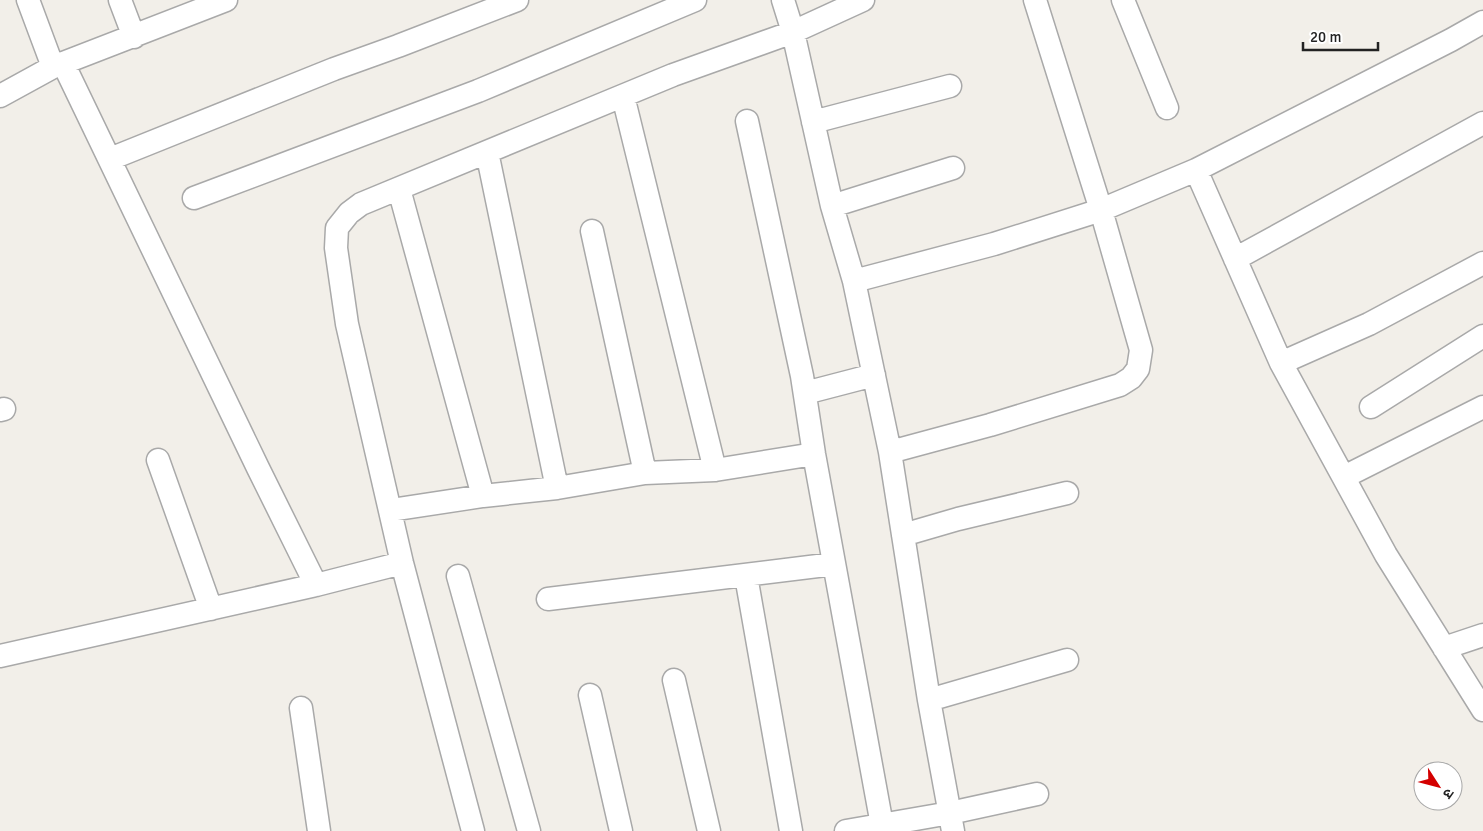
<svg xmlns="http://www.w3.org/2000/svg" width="1483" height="831" viewBox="0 0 1483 831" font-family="Signika,'Noto Sans Devanagari',sans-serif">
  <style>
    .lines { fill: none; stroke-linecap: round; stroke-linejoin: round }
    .street-casing { stroke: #a9a9a9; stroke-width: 25 }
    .street { stroke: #fff; stroke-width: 22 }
  </style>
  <rect width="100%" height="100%" fill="#f2efe9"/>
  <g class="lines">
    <defs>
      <path id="street" d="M28,0L53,67
        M120,0L134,37
        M783,0L793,32L832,206L854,281L890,452L929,700L953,831
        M1123,0L1167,108
        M63,63L258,468L316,585
        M0,96L53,67L226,0
        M623,96L715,470
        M747,121L802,376L814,454L882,825
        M813,122L950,86
        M487,152L557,488
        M110,159L334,69L398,46L517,0
        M1196,170L1281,363L1386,555L1483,710
        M399,189L483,496
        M194,198L478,91L695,0
        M832,206L953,168
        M592,231L645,473
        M1235,259L1483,123
        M854,281L994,244L1101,210L1196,170L1451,40L1483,22
        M1281,363L1369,324L1483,263
        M805,393L874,375
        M1371,407L1483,336
        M0,410L4,409
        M890,452L990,425L1120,385L1131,378L1138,369L1141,350L1101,210L1035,0
        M158,460L211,609
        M1344,477L1483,407
        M391,510L483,496L557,488L645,473L715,470L814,454
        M903,535L958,519L1067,493
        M458,576L529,831
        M746,576L791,831
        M548,599L834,564
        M1444,648L1483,635
        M0,656L316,585L402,563
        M674,680L709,831
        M590,695L621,831
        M929,700L1067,660
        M301,708L319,831
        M473,831L402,563L347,324L336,248L337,228L349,213L361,204L673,75L793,32L863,0
        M846,831L950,813L1037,794"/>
    </defs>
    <use href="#street" class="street-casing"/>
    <use href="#street" class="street"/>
  </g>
  <g transform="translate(1438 786) rotate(126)"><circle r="24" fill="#ffffff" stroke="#a7a7a7"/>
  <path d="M0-4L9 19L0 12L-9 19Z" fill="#d40000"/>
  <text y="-8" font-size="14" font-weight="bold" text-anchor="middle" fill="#222222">उ</text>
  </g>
  <path d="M1303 42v8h75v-8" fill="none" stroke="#222222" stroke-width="2.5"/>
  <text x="1310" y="42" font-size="15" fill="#222222" stroke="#ffffff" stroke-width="4" paint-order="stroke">20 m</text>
</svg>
